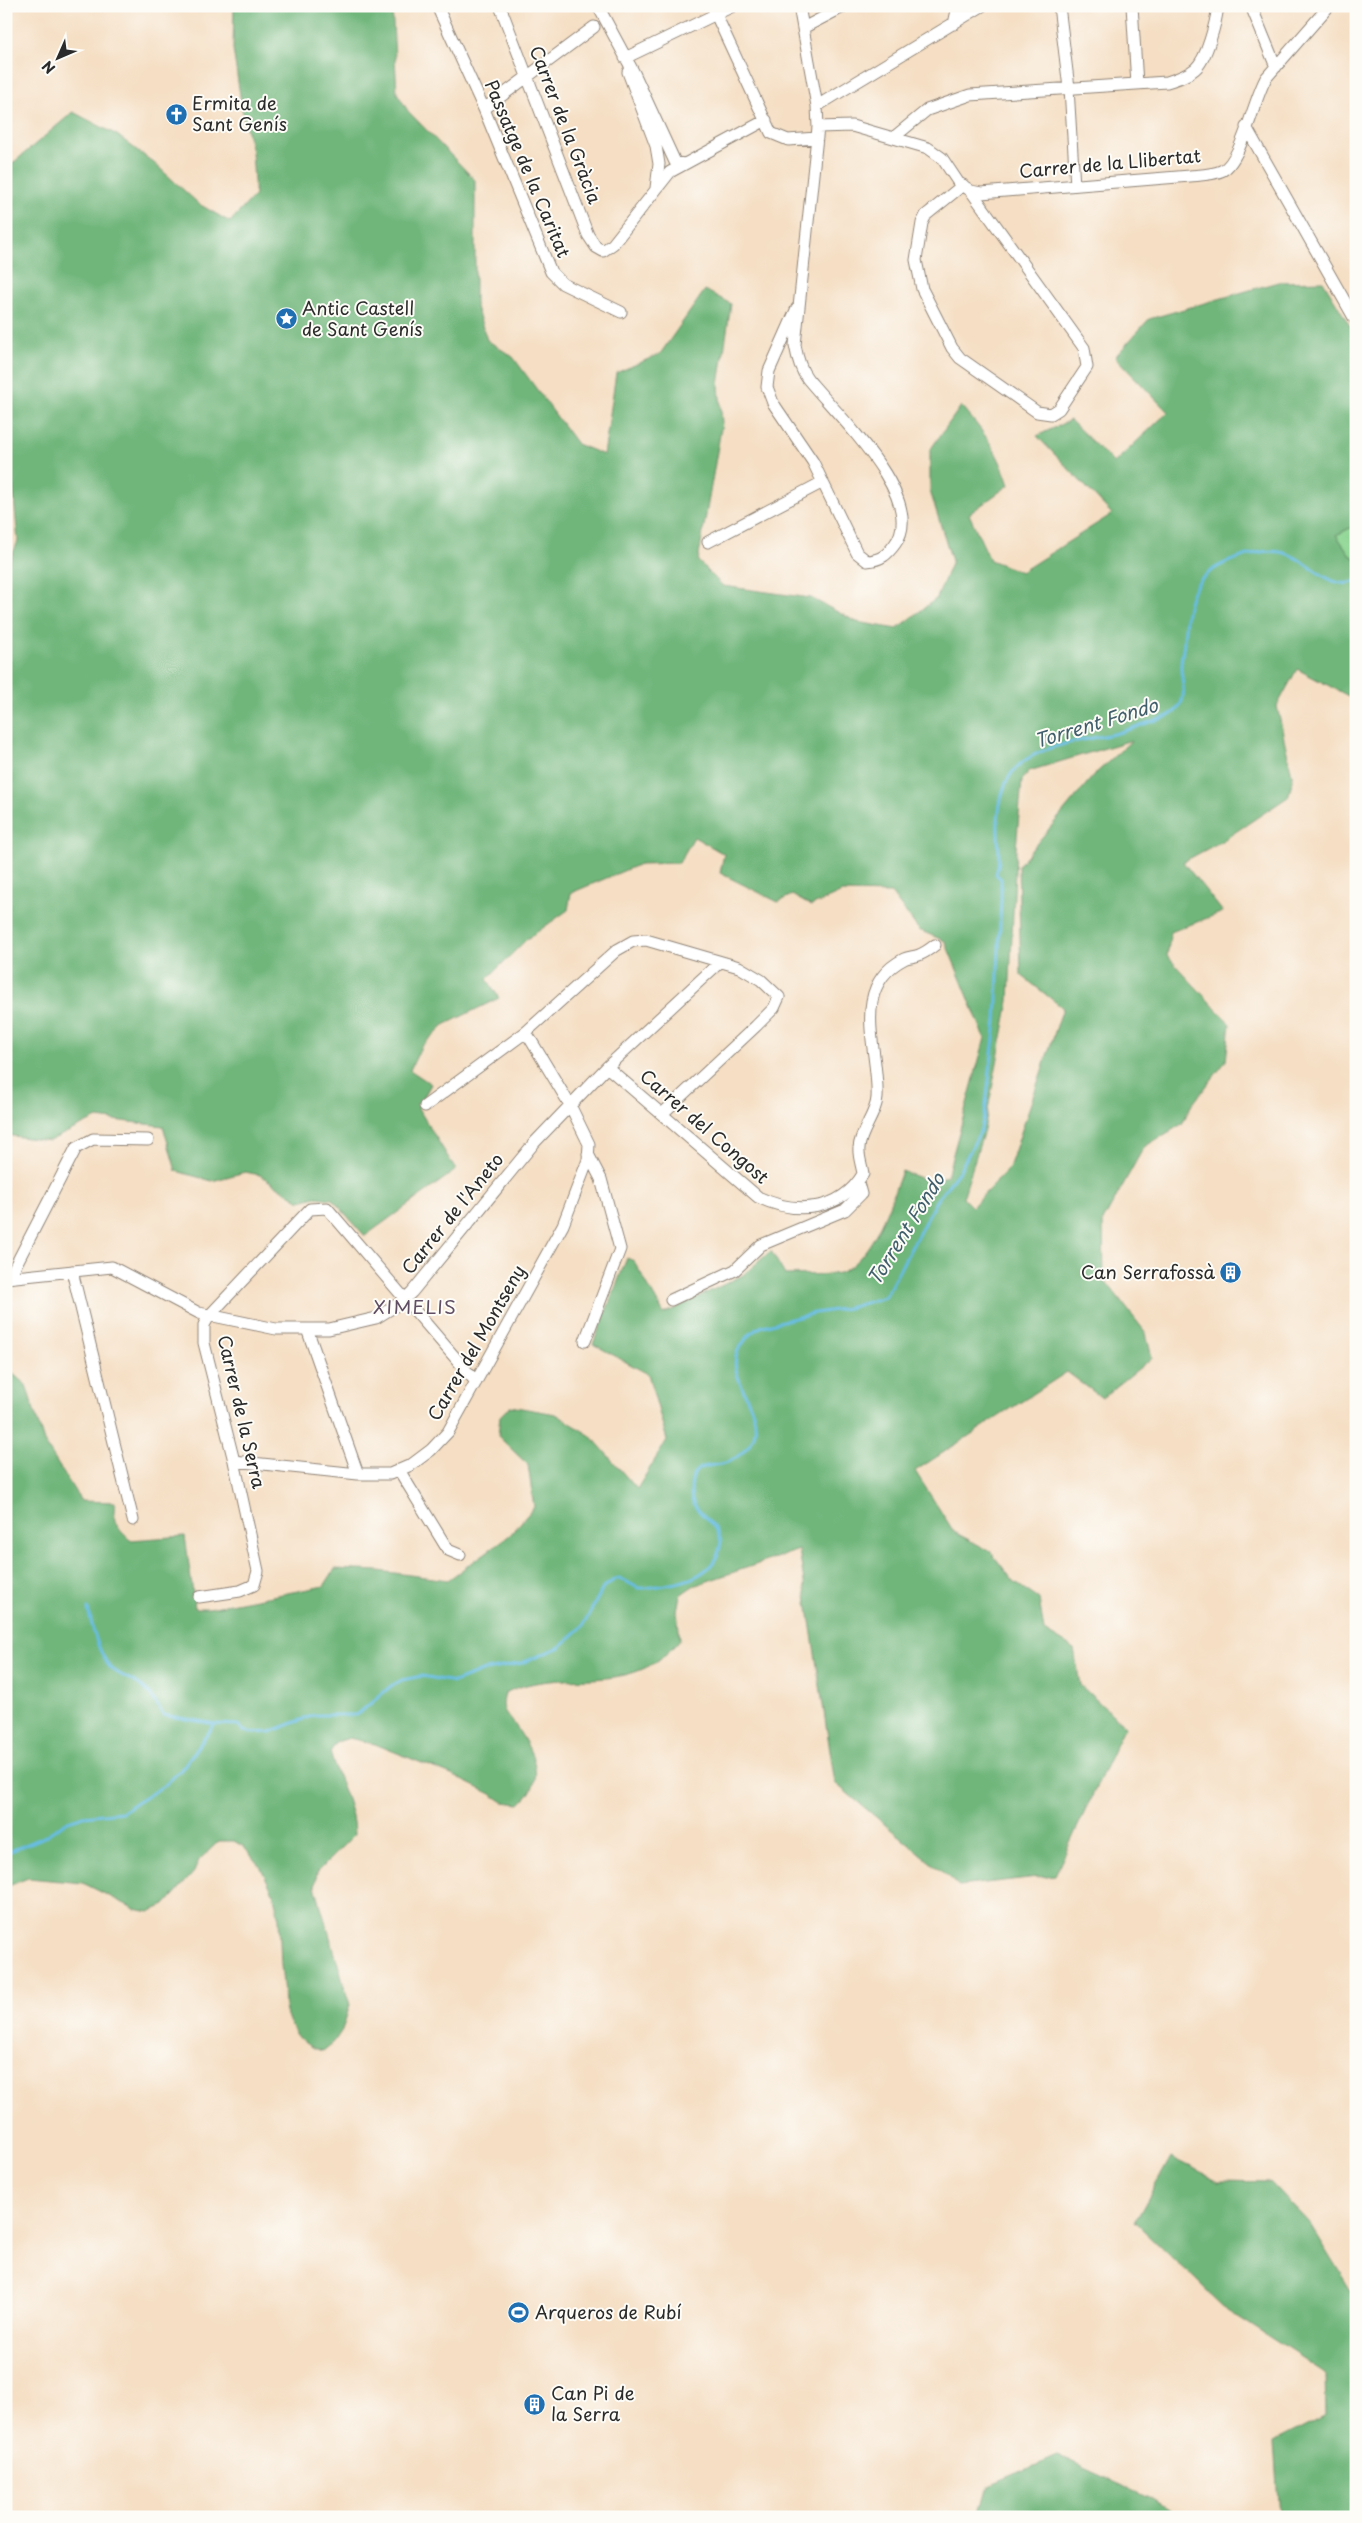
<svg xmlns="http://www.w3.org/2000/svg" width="1362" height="2523" viewBox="0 0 1362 2523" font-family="'Playpen Sans',sans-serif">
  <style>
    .green { fill: #8ad490; stroke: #5a805e }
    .forest { fill: #6fb67a; stroke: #4d7052; fill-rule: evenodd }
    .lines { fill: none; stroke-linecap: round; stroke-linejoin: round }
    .stream { stroke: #67bde3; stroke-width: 3 }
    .pedestrian-casing { stroke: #908477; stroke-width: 11 }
    .minor-casing { stroke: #908477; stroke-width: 13 }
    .pedestrian { stroke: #fff; stroke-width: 9 }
    .minor { stroke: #fff; stroke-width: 11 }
    .labels { text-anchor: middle; stroke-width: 4; stroke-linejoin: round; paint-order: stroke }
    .poi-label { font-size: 18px; fill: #2b2b2b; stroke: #fdfcf7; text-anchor: start }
    .street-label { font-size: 18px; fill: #2b2b2b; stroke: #fdfcf7 }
    .water-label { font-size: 19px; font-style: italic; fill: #405e6b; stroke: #fdfcf7 }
    .neighbourhood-label { font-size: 19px; letter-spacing: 1px; fill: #604e64; stroke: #fdfcf7 }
  </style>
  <rect width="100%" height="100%" fill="#fdfcf7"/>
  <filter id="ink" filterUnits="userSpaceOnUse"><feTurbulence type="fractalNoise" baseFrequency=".02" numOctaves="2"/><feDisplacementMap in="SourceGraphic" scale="10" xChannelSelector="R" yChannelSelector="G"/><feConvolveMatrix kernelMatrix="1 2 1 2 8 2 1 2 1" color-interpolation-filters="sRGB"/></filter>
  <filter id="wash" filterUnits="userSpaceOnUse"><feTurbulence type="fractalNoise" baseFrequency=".0096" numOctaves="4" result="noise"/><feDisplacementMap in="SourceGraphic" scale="20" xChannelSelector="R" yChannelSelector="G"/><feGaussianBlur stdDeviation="1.12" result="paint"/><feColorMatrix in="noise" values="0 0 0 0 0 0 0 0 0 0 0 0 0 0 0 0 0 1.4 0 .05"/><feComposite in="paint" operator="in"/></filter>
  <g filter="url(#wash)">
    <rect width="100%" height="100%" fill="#f5dec3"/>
    <path class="green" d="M1356,525V559L1350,555L1336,535Z"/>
    <path class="forest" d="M234,6H392L397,93L408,111L475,180V304L487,340L513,357L577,444L604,455L616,373L660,354L705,290L731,304L719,385L722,423L698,561L723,586L811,598L857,622L897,629L937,598L952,561L930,491V450L961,406C985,433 998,451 1009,485L969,514L990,560L1021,572L1112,514L1037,436L1070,420L1114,463L1168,412L1115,357L1149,319L1278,282L1323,281L1356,336V525L1336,535L1350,555L1356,559V700L1297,669L1277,706L1293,780L1288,797L1222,841L1183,862L1223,912L1171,932L1167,956L1230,1024L1226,1061L1191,1106L1182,1124L1144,1147L1103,1221L1104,1279L1146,1333L1152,1358L1102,1398L1067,1372L915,1471L954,1532L990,1551L1014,1582L1039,1599L1044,1631L1074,1649L1080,1685L1125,1726L1055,1875L959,1886L835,1783L799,1550L693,1586L680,1595L677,1611L680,1639C630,1703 565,1663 505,1693C504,1698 502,1705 504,1709C505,1714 512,1720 515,1725C533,1752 548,1779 520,1804L503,1802L491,1794L454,1776L375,1744L349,1738L337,1742L330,1752C337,1780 354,1805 354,1835L317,1872L315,1886L350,2005L342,2030L334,2042L323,2051C302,2046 293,2033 286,2013L281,1965L279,1918L273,1893L261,1868L244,1847L234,1841H219L199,1860L194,1872L165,1905L149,1912L135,1909L83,1883L28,1878L6,1887V1368L26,1385L44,1442L81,1501L115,1502C112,1522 116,1527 130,1540L185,1536L195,1608H209L324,1586L335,1569L379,1571L448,1580L510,1535L534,1507L528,1465L498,1436L500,1416L510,1406L556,1414L591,1436L637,1489L667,1440L648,1374L593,1344L627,1258L634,1261L664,1314L743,1275L771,1251L785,1275C796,1274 835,1276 842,1272C874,1255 890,1203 902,1171L928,1181L947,1176L985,1038L945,941L919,930L891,893L842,892L811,906L792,895L778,902L720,873L724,854L694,837L679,863L640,864L571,893L568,910L526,940L487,979L499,998L444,1025L421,1047L410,1070L431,1084L418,1108L456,1170L365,1236L332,1199L316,1197L300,1201L260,1175L245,1172L212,1181L176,1171L163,1126L97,1118L49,1141L6,1135V570L18,541L9,444L6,443V169L73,112L117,135L154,163L199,204L230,222L255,195L252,152L243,115L233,49ZM1132,740L1094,775L1018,866L1021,975L1063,1008L1009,1168L972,1207L963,1198L984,1130L1009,1001L1016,849L1022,780L1029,771Z
      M1171,2157L1219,2181L1270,2182L1310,2224L1356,2299V2517H1279L1274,2442L1326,2415L1325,2373L1223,2307L1135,2222Z
      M1057,2456L1152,2499L1181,2517H979L988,2485Z"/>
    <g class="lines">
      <path class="stream" d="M88,1609C92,1626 98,1653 110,1667C119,1676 130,1678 140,1685C151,1692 157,1705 163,1715L215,1724
        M6,1853L42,1838L68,1821L84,1816L122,1812L165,1785L180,1771L215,1724L238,1725L244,1731L254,1733L270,1732L314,1715H357L391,1686L402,1680L422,1676L454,1682L482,1671L522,1663L560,1647L583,1626L603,1588L615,1579L620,1578L638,1588H644C676,1584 717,1580 721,1541C719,1536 717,1531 714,1527C706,1516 691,1508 691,1493C691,1465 700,1468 721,1464C735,1462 754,1445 755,1431C759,1401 719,1370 743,1343C749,1335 753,1330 763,1326L815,1313L848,1308L885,1297L936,1201L960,1170L980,1132L985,1113L996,1020L1001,898V879L996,874C1001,860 998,847 998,833C997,817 1000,795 1007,781C1023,746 1081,741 1114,734C1125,731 1136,727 1147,723C1159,719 1171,718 1179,707C1187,695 1182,682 1181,670C1180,660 1184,649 1184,640C1187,601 1189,577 1230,561C1247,555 1266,548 1285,553C1307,559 1332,593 1356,581"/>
    </g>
  </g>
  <g filter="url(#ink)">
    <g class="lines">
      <defs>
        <path id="pedestrian" d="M1069,88L1075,186"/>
        <path id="minor" d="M437,6L484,109L551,272L563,284L621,312
          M500,6L588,235L596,247L603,251L613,244L670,172L766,120
          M598,6L634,73L675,162L684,164
          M712,6L771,133L788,140L817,138
          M1059,6L1069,88
          M1132,6L1137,84
          M1251,6L1276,67
          M954,24L958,6
          M803,28L845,6
          M625,58L733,6
          M628,72L656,146L659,164L656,188
          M817,106L982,6
          M484,109L594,27
          M818,127L852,126L928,148L942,158L958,182L971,191L1084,348L1087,367L1059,409L1051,414L1037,412L960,358L952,348L922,289L916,260L922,223L926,215L963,185
          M1246,127L1356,321
          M893,138L927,110L970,95L1167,82C1177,79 1187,76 1195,69C1207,59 1216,22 1218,6
          M971,191L981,193L1190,176C1199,175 1212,175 1221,171C1241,164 1254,98 1266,78L1329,6
          M797,308L769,371L767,387L773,403L813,462L857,553L867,561C881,560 887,555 895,544C929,499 833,411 807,378C800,369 797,356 795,345L818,127L817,106L799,6
          M708,542L823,482
          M607,1067L758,1197C795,1215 840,1212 863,1174C862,1166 858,1156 859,1148C860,1131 876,1115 877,1098C880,1051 848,988 904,959C908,957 914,957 919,955C924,953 930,949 935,945
          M425,1106L526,1032L617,950L633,941L646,940L739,967L761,980L779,997L774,1008L756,1026L662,1114
          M72,1271L133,1520
          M6,1278L112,1267L199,1313L276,1329H329L376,1318L400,1303L412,1292L535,1142L607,1067L720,962
          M9,1278L76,1148L93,1139L148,1140
          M671,1300L735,1270L761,1245L845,1210L861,1194L858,1183
          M307,1329L358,1474
          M585,1341L620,1249L601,1179L588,1154
          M234,1461L358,1474H390L411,1465L431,1450L448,1432L563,1225L588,1160L589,1144L570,1105L526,1032
          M399,1470L448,1550L460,1555
          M199,1597L240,1591L254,1585L258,1571L234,1461L204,1343V1325L209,1316L310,1209L327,1208L476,1382"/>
      </defs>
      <use href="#pedestrian" class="pedestrian-casing"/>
      <use href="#minor" class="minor-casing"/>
      <use href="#pedestrian" class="pedestrian"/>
      <use href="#minor" class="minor"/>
    </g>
  </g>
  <defs>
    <symbol id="church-disc" viewBox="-11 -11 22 22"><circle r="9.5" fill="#1f6fb2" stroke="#fdfcf7"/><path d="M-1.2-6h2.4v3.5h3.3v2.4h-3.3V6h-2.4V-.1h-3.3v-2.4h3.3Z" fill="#fff"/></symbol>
    <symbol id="sight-disc" viewBox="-11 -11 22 22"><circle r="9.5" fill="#1f6fb2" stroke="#fdfcf7"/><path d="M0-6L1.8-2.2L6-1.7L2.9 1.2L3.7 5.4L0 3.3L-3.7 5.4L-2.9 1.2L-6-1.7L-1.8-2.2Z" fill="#fff"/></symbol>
    <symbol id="building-disc" viewBox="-11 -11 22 22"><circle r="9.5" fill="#1f6fb2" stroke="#fdfcf7"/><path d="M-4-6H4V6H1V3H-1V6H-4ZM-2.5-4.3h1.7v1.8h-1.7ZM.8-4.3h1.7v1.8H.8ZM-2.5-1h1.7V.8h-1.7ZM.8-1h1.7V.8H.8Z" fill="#fff"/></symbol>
    <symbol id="stadium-disc" viewBox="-11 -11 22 22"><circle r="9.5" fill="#1f6fb2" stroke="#fdfcf7"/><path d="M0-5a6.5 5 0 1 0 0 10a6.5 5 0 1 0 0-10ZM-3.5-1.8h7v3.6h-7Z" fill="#fff"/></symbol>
  </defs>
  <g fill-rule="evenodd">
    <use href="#church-disc" x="164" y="102" width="25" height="25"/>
    <use href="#sight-disc" x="274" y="306" width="25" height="25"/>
    <use href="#building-disc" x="1218" y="1260" width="25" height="25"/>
    <use href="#stadium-disc" x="506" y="2300" width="25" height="25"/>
    <use href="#building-disc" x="522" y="2392" width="25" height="25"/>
  </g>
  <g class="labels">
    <g class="poi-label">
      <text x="192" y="110">Ermita de<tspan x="192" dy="21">Sant Genís</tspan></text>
      <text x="302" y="315">Antic Castell<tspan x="302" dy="21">de Sant Genís</tspan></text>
      <text x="1215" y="1279" text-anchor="end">Can Serrafossà</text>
      <text x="535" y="2319">Arqueros de Rubí</text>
      <text x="551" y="2400">Can Pi de<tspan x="551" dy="21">la Serra</tspan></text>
    </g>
    <g class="street-label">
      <text transform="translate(565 125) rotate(69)" y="6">Carrer de la Gràcia</text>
      <text transform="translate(1110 164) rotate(-5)" y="6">Carrer de la Llibertat</text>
      <text transform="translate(527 169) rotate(67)" y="6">Passatge de la Caritat</text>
      <text transform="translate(704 1127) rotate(41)" y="6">Carrer del Congost</text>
      <text transform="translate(453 1214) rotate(-51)" y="6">Carrer de l'Aneto</text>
      <text transform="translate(477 1343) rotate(-60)" y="6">Carrer del Montseny</text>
      <text transform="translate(241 1412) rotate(77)" y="6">Carrer de la Serra</text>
    </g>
    <g class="water-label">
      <text transform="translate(1096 723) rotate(-17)" y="7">Torrent Fondo</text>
      <text transform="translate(906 1229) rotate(-58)" y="7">Torrent Fondo</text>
    </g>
    <g class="neighbourhood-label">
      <text x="415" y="1314">XIMELIS</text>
    </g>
  </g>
  <rect width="1362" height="2523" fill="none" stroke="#fdfcf7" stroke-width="25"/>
  <g transform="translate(58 58) rotate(225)" stroke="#fdfcf7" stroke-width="4" paint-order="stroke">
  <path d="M0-4L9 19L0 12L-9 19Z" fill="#2b2b2b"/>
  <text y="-8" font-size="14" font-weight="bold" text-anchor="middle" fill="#2b2b2b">N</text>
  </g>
</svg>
